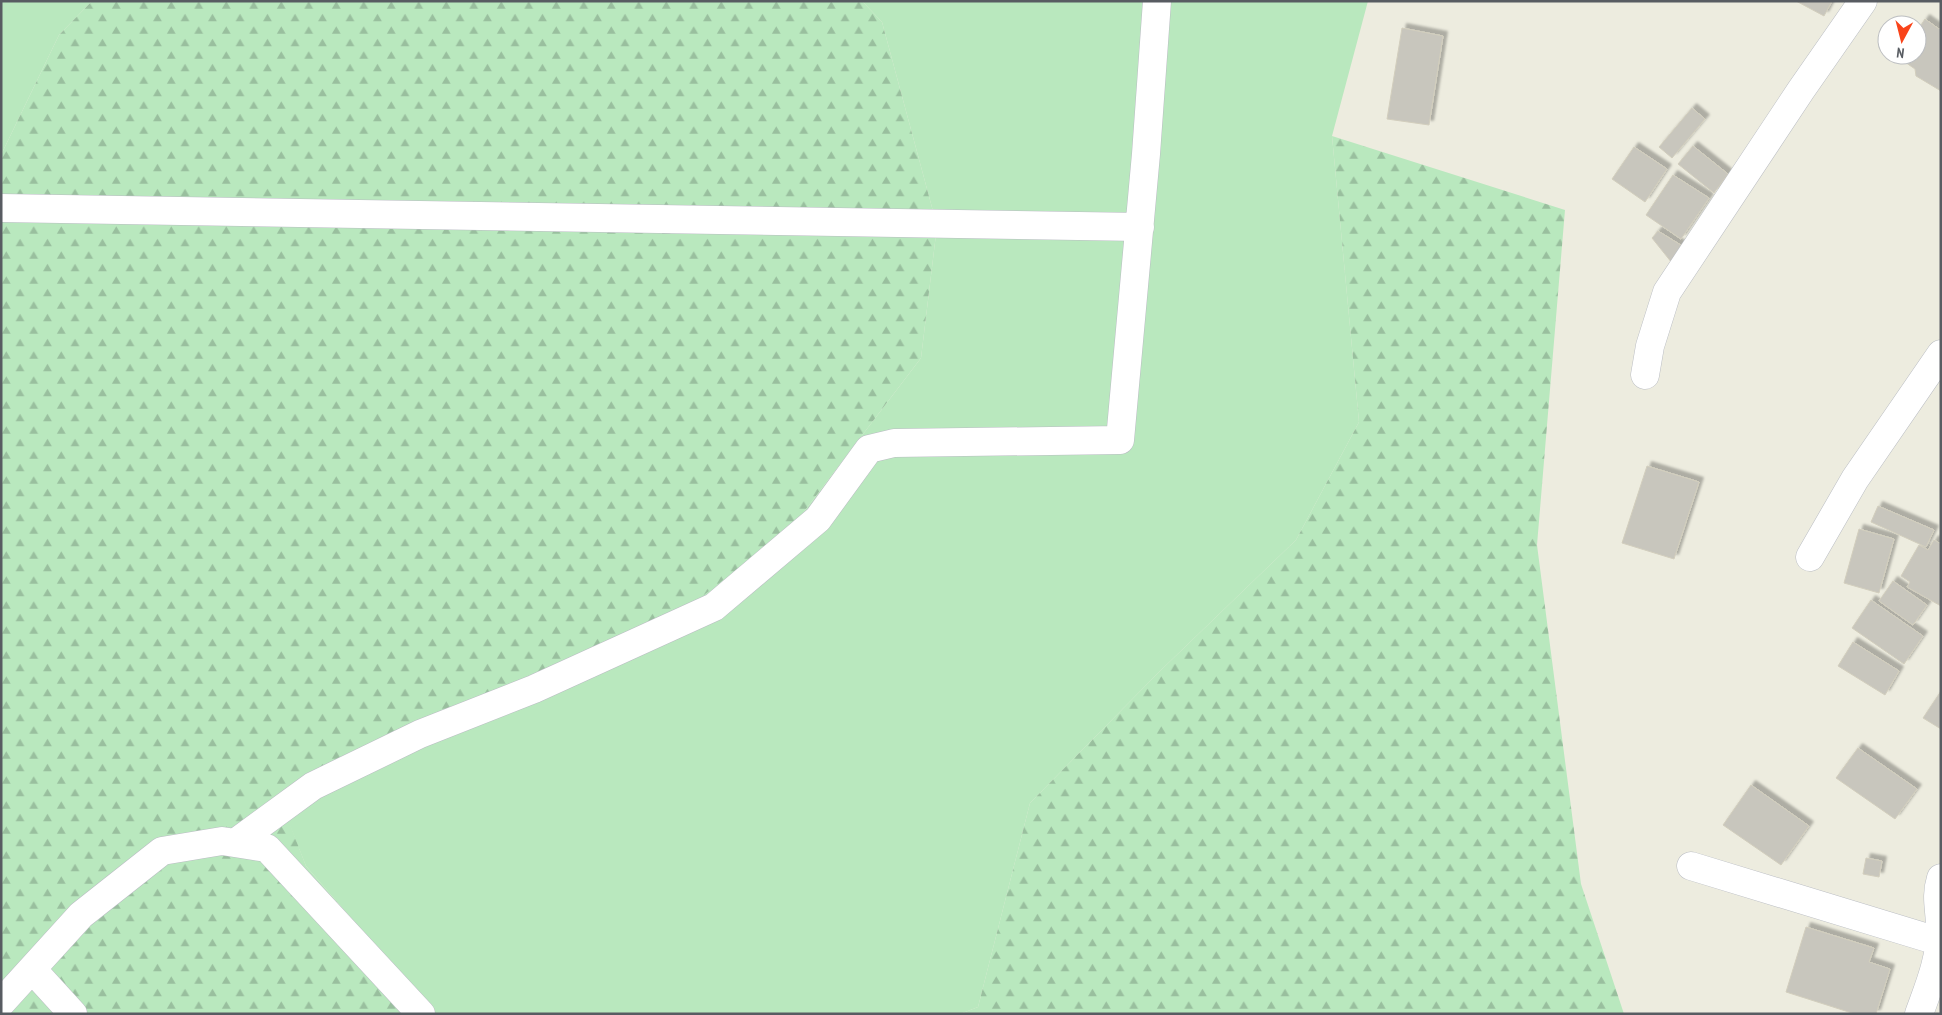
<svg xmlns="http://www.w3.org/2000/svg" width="1942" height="1015" viewBox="0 0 1942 1015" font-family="'PT Sans Narrow',sans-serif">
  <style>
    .grass { fill: #b9e8be }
    .forest { fill: url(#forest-firs) }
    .building { fill: #c8c6bd; stroke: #d2cebd; filter: url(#shadow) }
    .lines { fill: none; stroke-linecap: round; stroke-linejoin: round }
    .street-casing { stroke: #babdc3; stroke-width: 29 }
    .street { stroke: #fff; stroke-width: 28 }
  </style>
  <defs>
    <pattern id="forest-firs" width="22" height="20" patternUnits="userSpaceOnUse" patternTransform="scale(1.25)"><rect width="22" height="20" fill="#b9e8be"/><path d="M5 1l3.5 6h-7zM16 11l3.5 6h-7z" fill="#99bf9e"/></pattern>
    <filter id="shadow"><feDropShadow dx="4.5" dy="-4.5" stdDeviation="1" flood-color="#0004"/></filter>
  </defs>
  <rect width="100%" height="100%" fill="#edecdf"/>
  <path class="grass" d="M1,1H92L59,35L1,155Z
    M862,1H1368L1332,136L1359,422L1296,540L1159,672L1030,803L978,1007L960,1014H434L306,866L277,793L511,707L793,526L921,358L937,226L882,22Z"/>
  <path class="forest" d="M92,1H862L882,22L937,226L921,358L793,526L656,632L511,707L278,793L306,866L434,1014H1V155L59,35Z
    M1332,136L1565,210L1537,545L1581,884L1624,1014H960L978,1007L1030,803L1159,672L1296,540L1359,422Z"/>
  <path class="building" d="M1796,1H1832L1824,16Z
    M1925,19L1939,29L1941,27V91L1916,76L1915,69L1899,58L1901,55H1917V31Z
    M1402,28L1443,36L1429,125L1387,119Z
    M1692,108L1705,119L1672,158L1659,147Z
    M1693,146L1728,174L1714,193L1678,164Z
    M1634,147L1667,169L1645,202L1612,179Z
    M1673,175L1709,198L1681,239L1646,215Z
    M1658,231L1684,247L1672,263L1652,238Z
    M1647,466L1699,482L1674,559L1622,543Z
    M1878,506L1934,530L1926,547L1871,522Z
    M1859,529L1894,539L1879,593L1844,583Z
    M1934,540L1941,544V606L1907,587L1910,582L1901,576L1919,545L1928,550Z
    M1893,581L1927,605L1913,625L1879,601Z
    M1871,600L1923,636L1904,664L1852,628Z
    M1853,642L1899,671L1885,695L1838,666Z
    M1941,691V729L1923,718Z
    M1858,748L1917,789L1895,819L1836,778Z
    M1751,785L1809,826L1781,865L1723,825Z
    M1866,858L1882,861L1879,877L1863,874Z
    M1806,927L1874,948L1869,962L1890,969L1876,1014H1855L1786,992Z"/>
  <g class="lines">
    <defs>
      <path id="street" d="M1,208L1140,227
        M1645,375L1650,346L1667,292L1801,90L1863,1
        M1810,557L1855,479L1941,354
        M235,843L313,786L420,734L534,689L714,607L818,519L869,449L894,443L1120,440L1146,154L1157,1
        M1691,866L1941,942
        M32,969L73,1014
        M1,1003L81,915L162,851L222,841L267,848L421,1014
        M1919,1014C1929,986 1941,958 1940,928C1940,908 1935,898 1941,878"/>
    </defs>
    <use href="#street" class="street-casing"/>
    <use href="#street" class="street"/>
  </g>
  <rect width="1942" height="1015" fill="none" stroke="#585c62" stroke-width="5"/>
  <g transform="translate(1902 40) rotate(187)"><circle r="24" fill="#ffffff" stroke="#bcbec0"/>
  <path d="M0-4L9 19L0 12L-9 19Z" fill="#f9441a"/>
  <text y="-8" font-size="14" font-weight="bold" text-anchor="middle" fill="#585c62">N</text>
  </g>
</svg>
